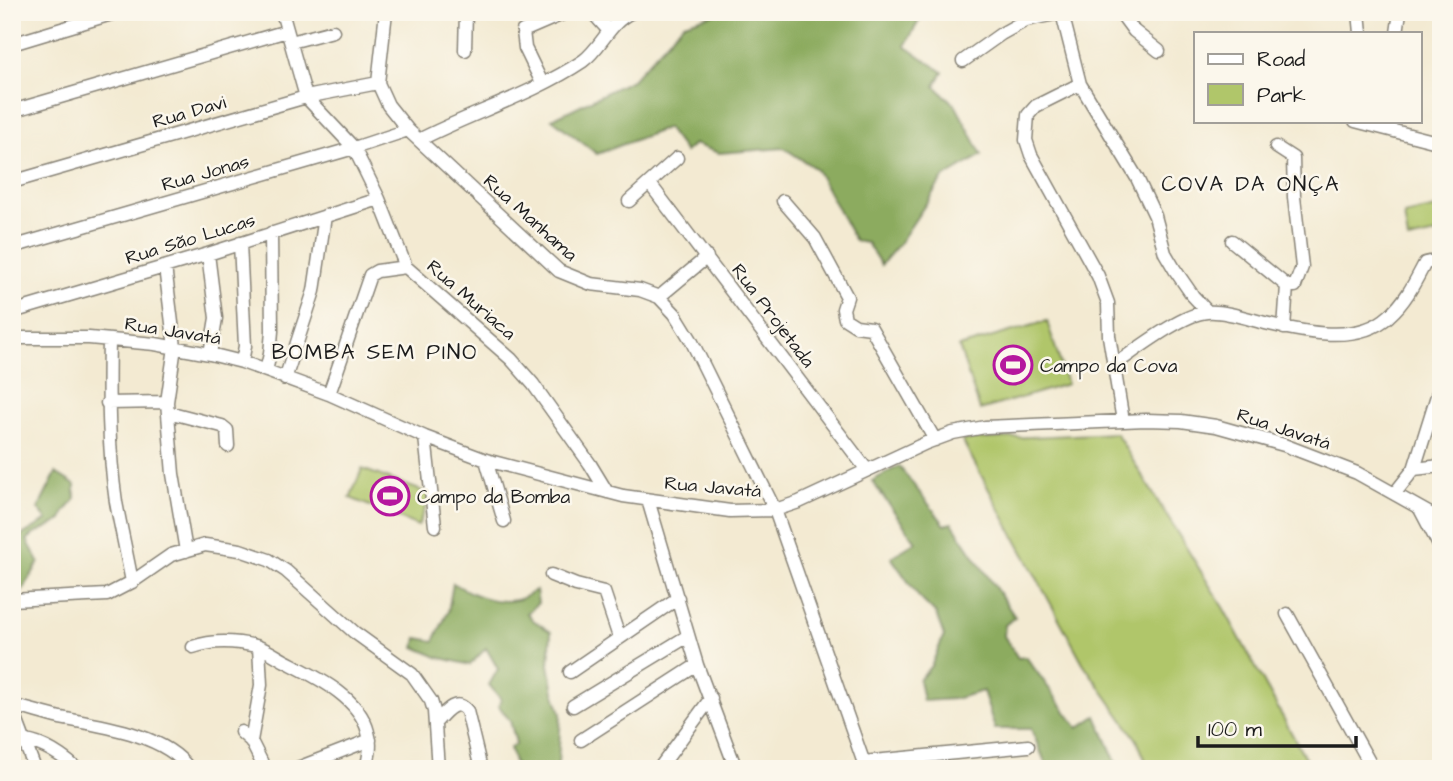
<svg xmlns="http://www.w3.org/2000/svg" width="1453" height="781" viewBox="0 0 1453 781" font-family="'Architects Daughter',sans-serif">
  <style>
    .green { fill: #b0c66a; stroke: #667143; stroke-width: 2 }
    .forest { fill: #8cab5e; stroke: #54643d; stroke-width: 2 }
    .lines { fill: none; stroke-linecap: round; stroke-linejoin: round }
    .minor-casing { stroke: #888377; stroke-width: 15 }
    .minor { stroke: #fff; stroke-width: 12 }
    .labels { text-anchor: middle; stroke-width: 5; stroke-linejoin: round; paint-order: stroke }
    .street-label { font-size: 19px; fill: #1c1c1c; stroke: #fbf7ec }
    .poi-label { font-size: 19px; fill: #1c1c1c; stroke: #fbf7ec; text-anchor: start }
    .neighbourhood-label { font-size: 21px; letter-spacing: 2px; fill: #1c1c1c; stroke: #fbf7ec }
  </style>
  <rect width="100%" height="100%" fill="#fbf7ec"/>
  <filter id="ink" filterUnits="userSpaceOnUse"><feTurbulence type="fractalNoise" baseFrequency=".0143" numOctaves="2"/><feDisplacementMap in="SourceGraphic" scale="14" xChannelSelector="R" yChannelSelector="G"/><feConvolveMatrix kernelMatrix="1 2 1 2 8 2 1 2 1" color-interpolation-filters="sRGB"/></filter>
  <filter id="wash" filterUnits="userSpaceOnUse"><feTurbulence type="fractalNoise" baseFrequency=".00686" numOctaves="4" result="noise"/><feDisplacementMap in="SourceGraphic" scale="28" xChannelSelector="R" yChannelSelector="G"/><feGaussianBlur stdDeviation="1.57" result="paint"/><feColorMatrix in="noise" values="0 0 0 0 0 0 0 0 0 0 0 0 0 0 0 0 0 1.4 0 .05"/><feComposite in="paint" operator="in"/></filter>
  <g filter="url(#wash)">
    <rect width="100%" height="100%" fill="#f3ead2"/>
    <path class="green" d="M1441,207V233L1408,240L1404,215Z
      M1047,321L1067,384L980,410L959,347Z
      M1116,433L1224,609L1311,769H1149L1137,740L1083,663L962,440Z
      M362,469L431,494L418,526L350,498Z"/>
    <path class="forest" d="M721,12H924L905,46L943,72L935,86L956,106L982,155L943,178L899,244L881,265L867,243L855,241L816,169L784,148L719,153L694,144L685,152L667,128L597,154L552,119L632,80L684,23Z
      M899,466L945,525L952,523L1015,617L1005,625L1004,636L1018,658L1026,657L1078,728L1096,716L1119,769H1048L1031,729H995L983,691L954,699L923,701L919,680L931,666L944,636L936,614L919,597L891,557L916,542L872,481Z
      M56,473L75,485V500L64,513L62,520L34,534L27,540L39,562L23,590L12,593V541L47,520L38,509Z
      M453,583C471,594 494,604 516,600C523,599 530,593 536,590L538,603L527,613L533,620L551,632L549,665L554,692L561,713L558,764L549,769H516L510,748L516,743L510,721L499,706L501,699L489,685L498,669L486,648L470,665L437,657L415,647L417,638L434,641L448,612Z"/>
  </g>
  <g filter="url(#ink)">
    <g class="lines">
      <defs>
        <path id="minor" d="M282,12L306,97L354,148L379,199L406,267L511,359L533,384L590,464L607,492
          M386,12L378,83L388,105L408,130L559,271L591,284L640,290L659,297L675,314L691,340L775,510L866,769
          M592,12L609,31
          M1120,12L1134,31L1159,51
          M1359,12L1361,33
          M1439,12L1441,13
          M1062,13L1080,84L1137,178L1155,216L1165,253L1175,270L1193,296L1207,311
          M1397,33L1400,12
          M291,42L333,31
          M12,44L118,12
          M465,50L466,12
          M963,61L1001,34L1026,20L1065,12
          M542,83L525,48L523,31L567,12
          M1080,84L1036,106L1028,115L1026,140L1031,155L1098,276L1108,303L1109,336L1123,421
          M12,111L287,31
          M1355,121L1441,143
          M419,140C471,113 534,94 583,61C602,47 609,22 632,12
          M1276,147L1293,158L1294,197L1302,267L1295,286H1287
          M12,182L306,97L378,83
          M650,184L867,470
          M629,201L677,158
          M783,201L815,238L847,297L843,309L845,319L856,326L871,328L935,440
          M1232,241L1287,286L1284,328
          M240,243L245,346L242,362
          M12,247L354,148L408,130
          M208,254L216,318L210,354
          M165,267L175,347L167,402L173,474L186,551
          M659,297L707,257
          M12,312L208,254L379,199
          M12,338H89L155,344L210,354L242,362L329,394L425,437L486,460L623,496L730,511L775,510L799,502L926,443L953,433L985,427L1146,420L1181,421L1216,426L1284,445L1357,473L1441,520
          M109,340C108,394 108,448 116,502C121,529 127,555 132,582
          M1114,365C1136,350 1182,314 1207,312C1223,310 1249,319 1265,323C1302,332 1358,345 1389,316C1406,301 1415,282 1425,263L1434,261L1441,269
          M266,371L270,354L272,331L271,233
          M285,379L314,291L325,216
          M329,394L370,275L377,271L406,267
          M107,403L167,402
          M168,412L222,426L227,430L228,446
          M425,437L435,526
          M486,460L504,521
          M1414,469L1441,466
          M1395,493L1414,469L1441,383
          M648,500L697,665L736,769
          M1420,509L1441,549
          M551,575L576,585L604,592L619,637
          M12,600L107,595L132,582L171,555L205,545L240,550L269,560L286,571L354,632L412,674L431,701L434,711L438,769
          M1287,614L1373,769
          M193,647C213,640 235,641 256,646C266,649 276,656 285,661C314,676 359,696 368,732C372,744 369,757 366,769
          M570,672L678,598
          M12,705C28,709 44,714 60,718C98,725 166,734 189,769
          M573,706L688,636
          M12,708L35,769
          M436,722C445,712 456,697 467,711L481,769
          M241,732L251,741L265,769
          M581,740L697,665
          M12,741C36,738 60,754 77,769
          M251,741L261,685L259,647
          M863,762L1028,746
          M295,769L370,740
          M659,769L711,698"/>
      </defs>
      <use href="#minor" class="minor-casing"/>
      <use href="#minor" class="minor"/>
    </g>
  </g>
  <defs>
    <symbol id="stadium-ring" viewBox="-11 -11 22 22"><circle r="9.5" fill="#fbf7ec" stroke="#b5179e" stroke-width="1.5"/><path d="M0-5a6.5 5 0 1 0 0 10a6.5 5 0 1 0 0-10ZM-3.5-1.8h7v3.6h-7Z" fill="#b5179e"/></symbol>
  </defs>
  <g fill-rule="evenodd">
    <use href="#stadium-ring" x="991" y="343" width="44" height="44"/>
    <use href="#stadium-ring" x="368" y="474" width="44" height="44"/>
  </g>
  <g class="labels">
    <g class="street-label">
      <text transform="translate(189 111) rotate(-16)" y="7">Rua Davi</text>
      <text transform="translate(205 172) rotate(-16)" y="7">Rua Jonas</text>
      <text transform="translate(531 217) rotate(42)" y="7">Rua Manhama</text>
      <text transform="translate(190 238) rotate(-17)" y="7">Rua São Lucas</text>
      <text transform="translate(472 299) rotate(41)" y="7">Rua Muriaca</text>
      <text transform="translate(774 315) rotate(53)" y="7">Rua Projetada</text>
      <text transform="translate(173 330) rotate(9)" y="7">Rua Javatá</text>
      <text transform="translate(1284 428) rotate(18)" y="7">Rua Javatá</text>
      <text transform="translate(713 486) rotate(5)" y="7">Rua Javatá</text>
    </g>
    <g class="poi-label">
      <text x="1040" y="372">Campo da Cova</text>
      <text x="417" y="503">Campo da Bomba</text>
    </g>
    <g class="neighbourhood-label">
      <text x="1251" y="191">COVA DA ONÇA</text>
      <text x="375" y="359">BOMBA SEM PINO</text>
    </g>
  </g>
  <rect width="1453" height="781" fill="none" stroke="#fbf7ec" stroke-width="42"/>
  <rect x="1194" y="32" width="228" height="91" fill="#fbf7ec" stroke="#a29f99" stroke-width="2"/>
  <rect x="1208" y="54" width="35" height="10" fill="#ffffff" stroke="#a29f99" stroke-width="2"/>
  <text x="1257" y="66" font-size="21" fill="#1c1c1c">Road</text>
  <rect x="1208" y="84" width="35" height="21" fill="#b0c66a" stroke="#a29f99" stroke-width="2"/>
  <text x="1257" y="102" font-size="21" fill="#1c1c1c">Park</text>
  <path d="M1198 736v10h158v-10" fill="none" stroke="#1c1c1c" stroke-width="3.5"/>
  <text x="1208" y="736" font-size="21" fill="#1c1c1c" stroke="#fbf7ec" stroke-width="5" paint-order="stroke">100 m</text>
</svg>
